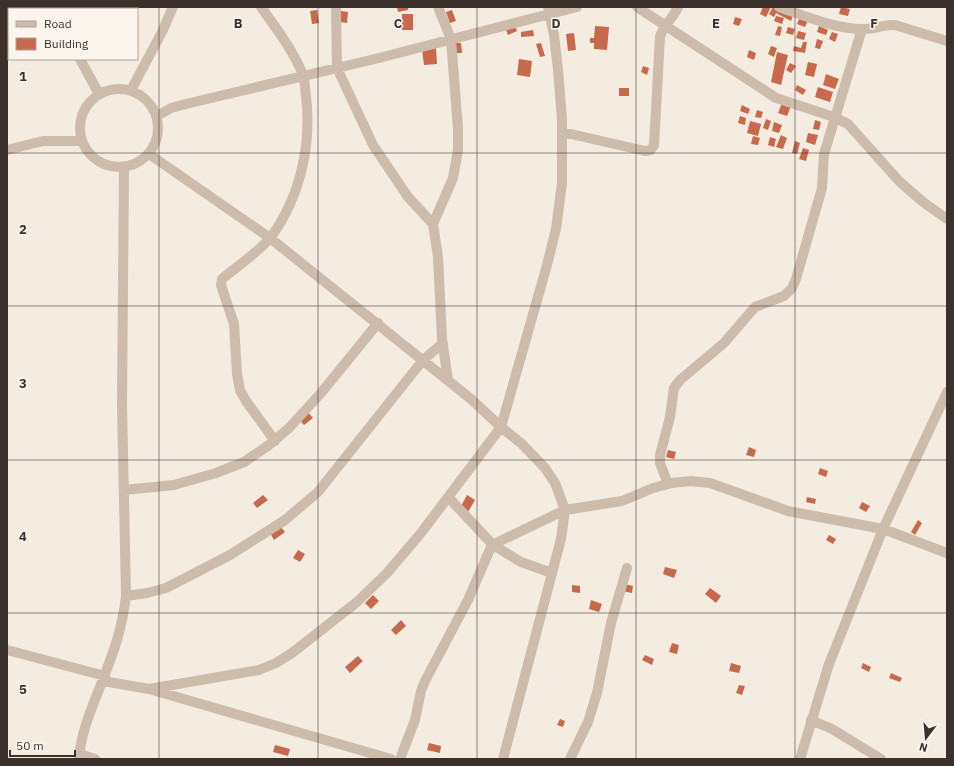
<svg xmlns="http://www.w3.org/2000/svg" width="954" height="766" viewBox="0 0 954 766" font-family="'IBM Plex Sans',sans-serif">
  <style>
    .building { fill: #c8694b }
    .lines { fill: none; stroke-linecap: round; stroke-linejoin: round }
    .minor { stroke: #cdbbac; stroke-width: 10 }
    .grid { fill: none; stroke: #3b302b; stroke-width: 1; stroke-opacity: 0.55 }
    .grid-label { font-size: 13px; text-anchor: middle; font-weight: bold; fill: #3b302b; stroke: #fbf5ee; stroke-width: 3; stroke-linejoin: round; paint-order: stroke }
  </style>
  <rect width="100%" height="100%" fill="#f4ebe1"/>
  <path class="building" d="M397,7H408V10L398,12Z
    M763,7H771L766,17L760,14Z
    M773,7L793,16L791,21L776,13L774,17L769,14Z
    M841,7L850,9L848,16L839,14Z
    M317,10L319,23L312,24L310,11Z
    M452,10L456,21L450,23L446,12Z
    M341,11L348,12L347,23L340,22Z
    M402,14H413V30H402Z
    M776,16L784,18L782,24L774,21Z
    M735,17L742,19L739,26L733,24Z
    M800,17L808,20L805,27L797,24Z
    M515,26L517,31L508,35L506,30Z
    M595,26L609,27L607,50L594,49V43H590V38H594Z
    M778,26L782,27L780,36L775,35Z
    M819,26L828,30L826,35L817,32Z
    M788,27L795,29L793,35L786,33Z
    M533,30L534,36L521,37V32Z
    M798,31L806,33L804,40L796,38Z
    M832,32L838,34L835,42L829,39Z
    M574,33L576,50L568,51L566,34Z
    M817,39L823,41L820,49L815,48Z
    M803,42H807L805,53L793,51L794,46L801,48Z
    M455,43H461L462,53H456Z
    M541,43L545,56L540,57L536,44Z
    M771,46L777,48L774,57L768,54Z
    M436,48L437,64L424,65L422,49Z
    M749,50L756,53L754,60L747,57Z
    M777,52L788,55L781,85L771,82Z
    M519,59L532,61L530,77L517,75Z
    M808,62L817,64L814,77L805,75Z
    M790,63L796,66L791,73L786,70Z
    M643,66L649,68L647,75L641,72Z
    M826,74L839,79L835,89L823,85Z
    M797,85L806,90L803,95L795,90Z
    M818,87L833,92L830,102L815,97Z
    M619,88H629V96H619Z
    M782,103L791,106L787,116L778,113Z
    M742,105L750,109L748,114L740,111Z
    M757,110L763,112L761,118L755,117Z
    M740,116L746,118L745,125L738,123Z
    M766,119L771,121L768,130L763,128Z
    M815,120L821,122L819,130L813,129Z
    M750,121L761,124L758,136L747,133Z
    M774,122L782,125L779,133L772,131Z
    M808,133L818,135L815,145L806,142Z
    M781,135L787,138L783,149L776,147Z
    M753,136L760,138L758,145L751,144Z
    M770,137L776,139L774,147L768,145Z
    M795,141L800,143L797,154L792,153Z
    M803,148L809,150L806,161L799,159Z
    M305,409L313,418L304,425L296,416Z
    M749,447L756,450L754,457L746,455Z
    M668,450L676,452L674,459L666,457Z
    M820,468L828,471L826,477L818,474Z
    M263,495L268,500L257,508L253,503Z
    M467,495L475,500L468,512L460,508Z
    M807,497L816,499L815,504L806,502Z
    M862,502L870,506L866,512L859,508Z
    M918,520L922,523L915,535L911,532Z
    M280,526L285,532L274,540L270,533Z
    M829,535L836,539L833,544L826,540Z
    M298,550L305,554L300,562L293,558Z
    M665,567L677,570L674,578L663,574Z
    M624,584L633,586L632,593L622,591Z
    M572,585L580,586V593L572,592Z
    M710,588L721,596L716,603L705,594Z
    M373,595L379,601L371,609L365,603Z
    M591,600L602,604L599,612L589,609Z
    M401,620L406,626L396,635L391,630Z
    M672,643L679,645L677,654L669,652Z
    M645,655L654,659L652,665L642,660Z
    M358,656L363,661L350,673L345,667Z
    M731,663L741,666L739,673L729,671Z
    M863,663L871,667L869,672L861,668Z
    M891,673L902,678L900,682L889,678Z
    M739,685L745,686L742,695L736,693Z
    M560,719L565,721L563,727L557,725Z
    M429,743L441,746L440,753L427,750Z
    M275,745L290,749L288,756L273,752Z"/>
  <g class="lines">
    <path class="minor" d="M53,7L54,9
      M261,7C276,28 293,50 303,75C305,81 305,89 306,96C312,145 300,197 271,237C261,250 235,268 222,279L221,285L234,324L237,374L240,390L246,401L275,441
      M336,7L337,68L373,145L408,197L433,224
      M438,7L451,39L458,129V150L453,178L433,224L438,257L442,339L448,380
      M637,7L776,98L834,117L848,124L899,181L923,202L947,219
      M779,7C805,16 838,30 865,29C876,29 884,24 895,25L947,41
      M80,59L99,94
      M80 128a39 39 0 1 1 78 0a39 39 0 1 1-78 0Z
      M131,90L162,32L173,7
      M157,116L171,108L190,103L379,58L577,7
      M562,132L645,151L651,150L654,145L660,37C663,25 673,19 678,7
      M7,150L43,141H82
      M149,154L270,238L471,399L501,427L522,444L545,468L555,483L565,510L561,539L503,759
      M668,484L660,463V455L670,417L674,388L680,380L724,343L755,307L784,296L792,288L796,279L822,188L824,154L862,29
      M124,490L174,485L216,473L244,462L269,445L289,428L321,393L378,323
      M449,498L493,545L521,562L552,573
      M126,596L147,593L166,588L230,555L285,520L318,492L423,360L443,343
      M7,650L105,676
      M103,681L149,689L391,759
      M149,689L259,670L276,663L292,653L357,602L387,573L421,533L501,427L547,265L556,229L562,183V120L558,70L554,35L548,7
      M811,720L832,729L881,759
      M80,754L95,759
      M79,759C81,730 93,706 103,679C115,649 122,628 126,596L122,404L124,167
      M400,759L415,720L421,691L425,681L468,600L491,547L498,542L565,510L622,501L653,488L672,483L691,481L710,483L788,511L883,529L947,553
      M570,759L588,722L597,693L611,623L627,568
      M800,759L829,664L883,529L947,392"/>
  </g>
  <path class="grid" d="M159,7V759M318,7V759M477,7V759M636,7V759M795,7V759M7,153H947M7,306H947M7,460H947M7,613H947"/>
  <g class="grid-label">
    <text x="238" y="28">B</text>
    <text x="398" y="28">C</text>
    <text x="556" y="28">D</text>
    <text x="716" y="28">E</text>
    <text x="874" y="28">F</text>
    <text x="23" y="81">1</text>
    <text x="23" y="234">2</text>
    <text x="23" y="388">3</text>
    <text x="23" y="541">4</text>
    <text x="23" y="694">5</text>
  </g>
  <rect width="954" height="766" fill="none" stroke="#3b302b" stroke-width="16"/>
  <rect x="8" y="8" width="130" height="52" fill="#fbf5ee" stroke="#aea6a0"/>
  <rect x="16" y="21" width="20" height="6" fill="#cdbbac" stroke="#aea6a0"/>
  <text x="44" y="28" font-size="12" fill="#3b302b">Road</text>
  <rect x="16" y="38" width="20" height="12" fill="#c8694b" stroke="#aea6a0"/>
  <text x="44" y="48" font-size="12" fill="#3b302b">Building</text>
  <g transform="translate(926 738) rotate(196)" stroke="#fbf5ee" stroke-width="3" paint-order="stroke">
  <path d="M0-3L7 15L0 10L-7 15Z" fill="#3b302b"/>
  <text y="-6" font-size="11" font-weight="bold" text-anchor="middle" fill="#3b302b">N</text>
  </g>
  <path d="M10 750v6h65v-6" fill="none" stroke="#3b302b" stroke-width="2"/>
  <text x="16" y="750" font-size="12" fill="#3b302b" stroke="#fbf5ee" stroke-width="3" paint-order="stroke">50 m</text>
</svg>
